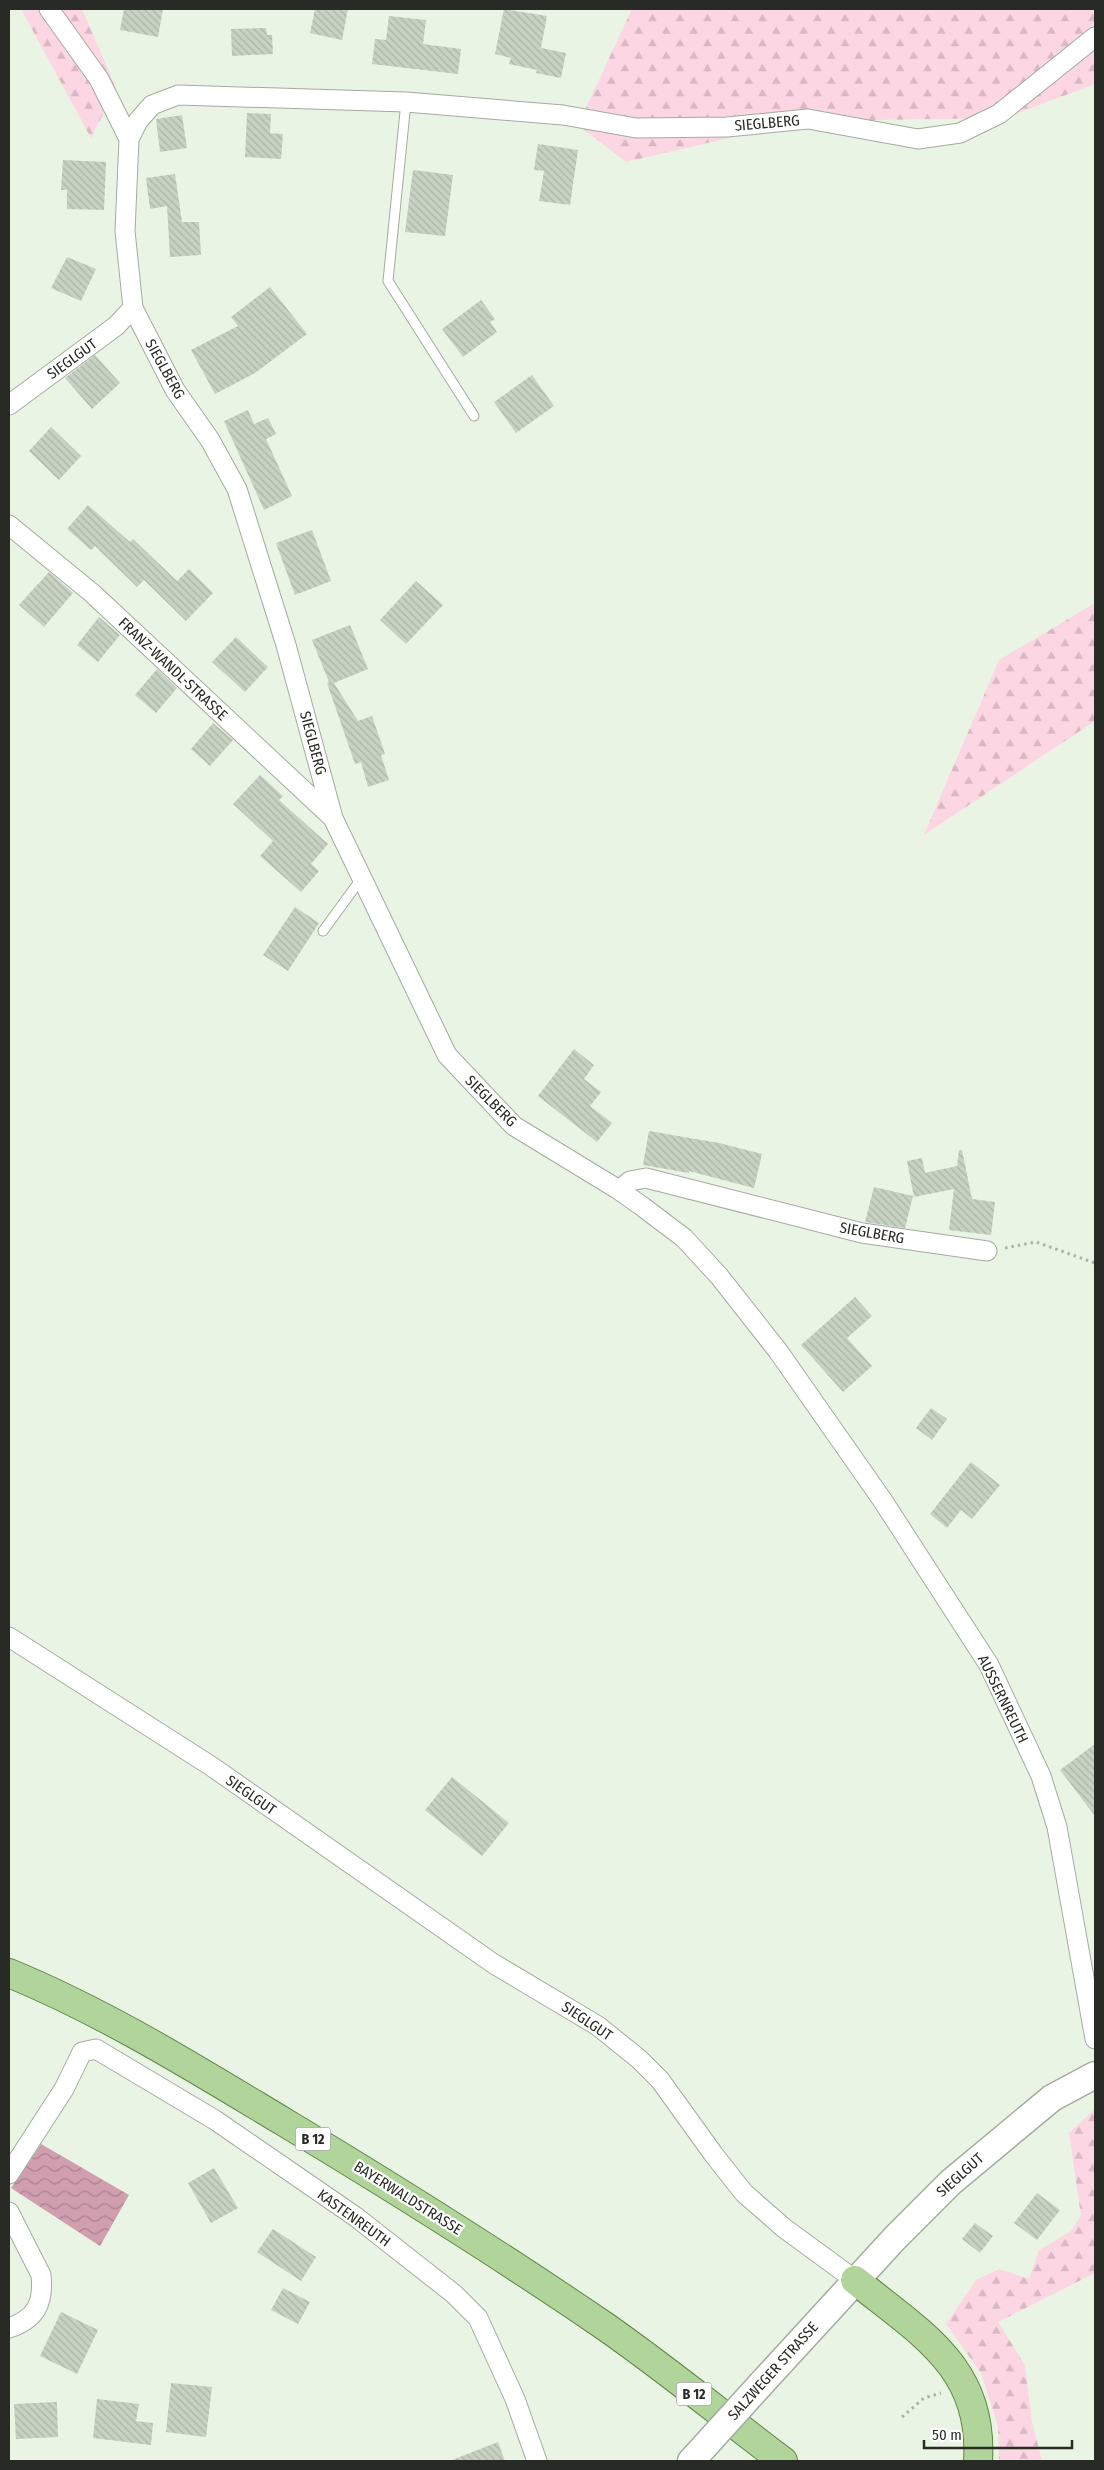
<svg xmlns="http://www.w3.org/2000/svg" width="1104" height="2470" viewBox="0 0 1104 2470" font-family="'Fira Sans Condensed',sans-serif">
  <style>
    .forest { fill: url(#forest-firs) }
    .water { fill: url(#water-waves) }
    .building { fill: url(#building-back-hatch) }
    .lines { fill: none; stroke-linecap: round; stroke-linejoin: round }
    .lane-casing { stroke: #a3ac9e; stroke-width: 11 }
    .street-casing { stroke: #a3ac9e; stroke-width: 21 }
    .secondary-casing { stroke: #a3ac9e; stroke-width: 29 }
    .primary-casing { stroke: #5e8646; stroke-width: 30 }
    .path { stroke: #abb3a6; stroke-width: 3; stroke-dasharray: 2.5 4; stroke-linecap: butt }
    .lane { stroke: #fff; stroke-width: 9 }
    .street { stroke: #fff; stroke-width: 19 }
    .secondary { stroke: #fff; stroke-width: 26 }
    .primary { stroke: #b0d49a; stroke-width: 28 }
    .secondary-bridge-casing { stroke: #a3ac9e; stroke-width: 29; stroke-linecap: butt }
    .secondary-bridge { stroke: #fff; stroke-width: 26 }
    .labels { text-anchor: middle; stroke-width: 4.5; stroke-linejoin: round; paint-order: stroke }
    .shield { fill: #fff; stroke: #686a66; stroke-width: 1 }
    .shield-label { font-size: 14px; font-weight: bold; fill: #272a25 }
    .street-label { font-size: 15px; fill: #272a25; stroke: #fff }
  </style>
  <defs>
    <pattern id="forest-firs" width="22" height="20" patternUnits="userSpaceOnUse" patternTransform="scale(1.25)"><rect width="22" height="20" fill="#fdd6e3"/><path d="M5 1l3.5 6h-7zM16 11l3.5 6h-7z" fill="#d9b8c3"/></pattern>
    <pattern id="water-waves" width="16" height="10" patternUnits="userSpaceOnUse" patternTransform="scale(1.25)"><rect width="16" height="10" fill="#d19eaf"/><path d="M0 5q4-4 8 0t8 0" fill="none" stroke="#aa818e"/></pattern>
    <pattern id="building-back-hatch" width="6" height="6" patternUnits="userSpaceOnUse" patternTransform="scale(1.25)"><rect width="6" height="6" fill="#c8d2c3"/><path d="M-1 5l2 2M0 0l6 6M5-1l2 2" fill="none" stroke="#acb4a7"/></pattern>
  </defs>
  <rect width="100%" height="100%" fill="#eaf4e4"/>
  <path class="forest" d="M21,9H82L116,88L91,138Z
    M632,9H1095V84L1005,118L802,121L626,162L578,125Z
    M1095,603V721L924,835L999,660Z
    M1095,2109V2273L998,2322L1025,2365L1032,2422L1042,2461H999L998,2426L981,2373L946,2324L976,2280L999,2269L1029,2279L1039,2250L1071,2231L1081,2216L1069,2133Z"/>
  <path class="water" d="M41,2144L129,2195L100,2246L11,2188Z"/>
  <path class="building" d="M124,9H163L158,37L120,30Z
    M315,9H348L342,40L310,33Z
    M504,9L547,16L541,48L566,53L561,78L536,73L537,70L509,64L511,58L495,54Z
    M389,16L426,20L423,44L461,49L458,74L372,64L375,39L386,40Z
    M266,28L267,35H272L273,54L232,56L231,29Z
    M247,113L271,114L270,133L283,134L281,159L245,157Z
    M182,115L187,148L160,152L156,119Z
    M538,144L578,150L570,205L539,201L544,171L534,170Z
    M63,160L106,162L104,210L67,209V190H61Z
    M413,170L453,175L445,236L405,232Z
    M175,174L182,222H199L201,255L170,257L167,206L150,209L146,178Z
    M67,257L96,269L81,301L51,288Z
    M270,287L307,334L255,373L215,394L191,350L238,326L231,317Z
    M481,300L495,319L490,322L497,332L463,357L442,329Z
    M95,355L120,383L92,409L65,378Z
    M532,375L554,406L516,433L494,402Z
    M248,410L254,424L268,418L276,434L266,439L292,496L264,510L224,421Z
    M51,427L81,456L59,480L29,451Z
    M88,505L130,542L133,539L177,581L189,569L213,593L186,621L144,580L137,587L95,546L91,550L67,529Z
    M312,530L331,581L295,595L276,543Z
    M49,572L73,593L44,627L19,605Z
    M416,581L443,605L406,644L380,620Z
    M99,617L120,635L98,662L77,645Z
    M350,625L368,669L334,683L358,721L372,716L385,754L381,755L389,780L368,787L361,762L355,764L327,683L329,682L312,640Z
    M236,637L268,667L245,692L212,662Z
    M157,669L177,688L156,713L135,695Z
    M213,723L233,740L210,766L191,749Z
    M260,775L283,796L279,800L328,844L311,864L319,871L301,892L260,856L273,841L233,804Z
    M295,907L319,923L288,971L263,955Z
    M574,1049L594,1065L584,1079L601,1092L590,1106L612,1123L597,1142L538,1096Z
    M649,1131L719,1143L762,1154L754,1188L689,1171V1173L643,1165Z
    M959,1150H962L972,1199L995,1202L991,1235L949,1230L954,1189L914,1197L907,1161L922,1158L925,1173L957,1166Z
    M874,1187L913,1196L905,1228L865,1222Z
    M855,1297L872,1316L847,1338L872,1366L843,1392L801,1345Z
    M931,1408L947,1419L932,1440L916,1428Z
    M971,1462L1000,1485L972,1519L961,1510L947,1528L930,1514Z
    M1095,1744V1816L1060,1770Z
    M452,1777L509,1823L482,1856L425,1810Z
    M214,2168L238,2208L211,2223L188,2183Z
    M1037,2193L1060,2210L1037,2240L1014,2223Z
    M975,2223L993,2236L980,2253L962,2239Z
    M273,2229L316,2257L301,2281L257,2252Z
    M283,2288L310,2302L298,2324L271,2310Z
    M61,2312L98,2330L77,2374L40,2356Z
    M171,2383L212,2387L206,2437L166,2432Z
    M97,2399L139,2404L136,2421L153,2423L151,2445L93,2438Z
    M57,2402L58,2437L16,2439L14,2404Z
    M498,2442L505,2461H452V2460Z"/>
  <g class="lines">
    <defs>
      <path id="lane" d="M406,102L388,281L474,416
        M323,931L361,879"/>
      <path id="street" d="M49,9L99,79L129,139
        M1095,37L999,114L960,133L918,139L808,119L727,127L636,128L563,115L406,102L178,95L152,105L138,121L129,139L125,231L133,308L175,390L210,440L237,489L286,645L333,818L447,1055L514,1126L619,1190L643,1207L684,1238L719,1276L778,1351L883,1501L989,1665L1041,1776L1057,1827L1095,2039
        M9,405L116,326L133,308
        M9,525L92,593L333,818
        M619,1190L630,1181L646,1178L862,1233L987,1251
        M9,1637L211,1766L494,1964L598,2026L639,2059L660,2080L714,2155L744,2193L784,2228L855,2280
        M9,2174L64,2089L82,2052L96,2049L215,2120L356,2217L454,2294L478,2318L515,2399L537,2461
        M9,2212L41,2275C44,2303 36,2319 9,2328"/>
      <path id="secondary" d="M761,2384L895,2238L951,2182L1052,2098L1095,2075
        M691,2461L704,2447"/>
      <path id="primary" d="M9,1973C106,2013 194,2068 284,2122C392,2187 499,2254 603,2325C665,2368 723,2416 783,2461
        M855,2280C920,2333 984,2367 978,2461"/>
    </defs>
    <use href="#lane" class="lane-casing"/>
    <use href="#street" class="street-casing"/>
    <use href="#secondary" class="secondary-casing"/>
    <use href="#primary" class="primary-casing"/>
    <path class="path" d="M1005,1248L1036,1242L1095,1263
      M902,2417L924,2398L941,2393"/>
    <use href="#lane" class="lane"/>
    <use href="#street" class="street"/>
    <use href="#secondary" class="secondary"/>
    <use href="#primary" class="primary"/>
    <defs>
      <path id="secondary-bridge" d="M704,2447L761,2384"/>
    </defs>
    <use href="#secondary-bridge" class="secondary-bridge-casing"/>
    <use href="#secondary-bridge" class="secondary-bridge"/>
  </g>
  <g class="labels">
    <g class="shield">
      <rect x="295.5" y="2127.5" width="35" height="23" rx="4"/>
      <rect x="676.5" y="2382.5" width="35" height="23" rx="4"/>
    </g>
    <g class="shield-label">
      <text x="313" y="2144">B 12</text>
      <text x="694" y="2399">B 12</text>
    </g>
    <g class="street-label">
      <text transform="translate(767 123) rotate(-5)" y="5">SIEGLBERG</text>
      <text transform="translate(72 359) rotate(-36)" y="5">SIEGLGUT</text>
      <text transform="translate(165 369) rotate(61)" y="5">SIEGLBERG</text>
      <text transform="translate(173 669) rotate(43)" y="5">FRANZ-WANDL-STRASSE</text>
      <text transform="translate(313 743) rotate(75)" y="5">SIEGLBERG</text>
      <text transform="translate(491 1101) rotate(45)" y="5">SIEGLBERG</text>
      <text transform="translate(872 1233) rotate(10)" y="5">SIEGLBERG</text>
      <text transform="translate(1003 1699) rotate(64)" y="5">AUSSERNREUTH</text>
      <text transform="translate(251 1795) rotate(35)" y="5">SIEGLGUT</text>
      <text transform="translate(587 2021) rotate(34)" y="5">SIEGLGUT</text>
      <text transform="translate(960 2175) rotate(-42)" y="5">SIEGLGUT</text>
      <text transform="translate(408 2198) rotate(32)" y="5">BAYERWALDSTRASSE</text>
      <text transform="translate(354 2218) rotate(36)" y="5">KASTENREUTH</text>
      <text transform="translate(773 2371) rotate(-48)" y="5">SALZWEGER STRASSE</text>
    </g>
  </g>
  <rect width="1104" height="2470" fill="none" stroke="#272a25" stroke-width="20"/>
  <path d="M924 2440v8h148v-8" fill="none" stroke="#272a25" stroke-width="2.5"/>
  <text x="932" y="2440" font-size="15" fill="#272a25" stroke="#ffffff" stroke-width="4" paint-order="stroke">50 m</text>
</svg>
